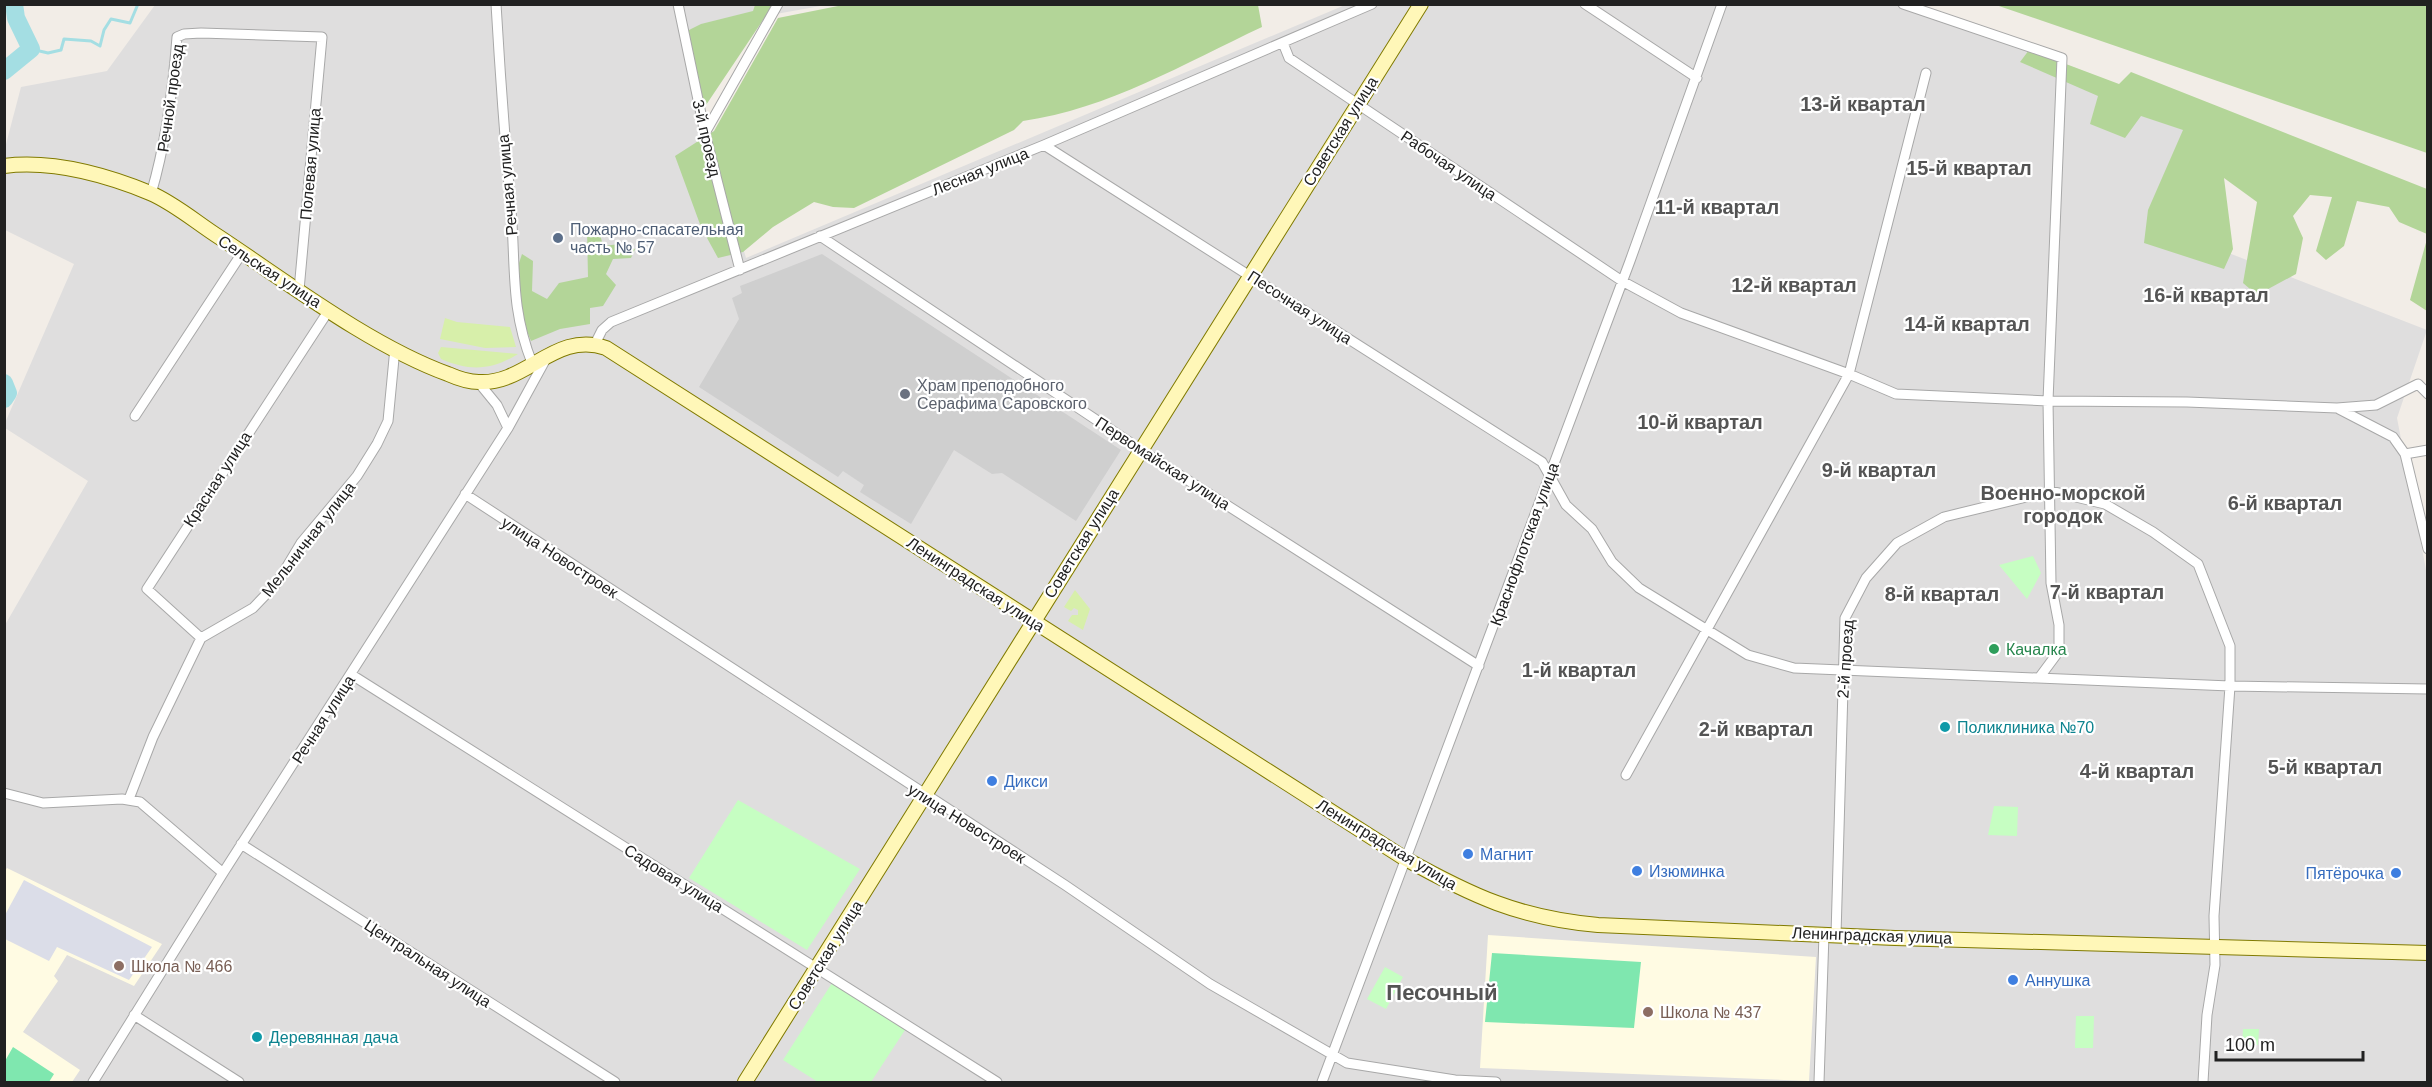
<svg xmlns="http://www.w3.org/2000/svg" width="2432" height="1087" viewBox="0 0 2432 1087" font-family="Arial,sans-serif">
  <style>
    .residential { fill: #dfdede }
    .education { fill: #fffbe3 }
    .religious { fill: #cfcfcf }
    .grass { fill: #d7efaa }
    .forest { fill: #b3d598 }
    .park { fill: #c6fec2 }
    .pitch { fill: #7fe7af }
    .plaza { fill: #dbdde8 }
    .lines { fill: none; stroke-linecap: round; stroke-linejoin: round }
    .stream { stroke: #a4dee3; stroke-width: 3 }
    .river { stroke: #a4dee3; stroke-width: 18 }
    .street-casing { stroke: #a8a8a8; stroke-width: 11 }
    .secondary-casing { stroke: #807a00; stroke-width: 16 }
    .street { stroke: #fff; stroke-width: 9 }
    .secondary { stroke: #fff7b8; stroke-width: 14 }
    .service-dot { fill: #5c6f8a; stroke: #fff; stroke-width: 2 }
    .worship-dot { fill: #6b7280; stroke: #fff; stroke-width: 2 }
    .leisure-dot { fill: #2e9e5b; stroke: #fff; stroke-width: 2 }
    .culture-dot { fill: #0f9aa8; stroke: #fff; stroke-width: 2 }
    .shop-dot { fill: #3f7fe0; stroke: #fff; stroke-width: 2 }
    .education-dot { fill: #8d6e63; stroke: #fff; stroke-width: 2 }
    .labels { text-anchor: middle; stroke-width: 4.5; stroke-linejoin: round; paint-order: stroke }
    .street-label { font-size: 16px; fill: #212121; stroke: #fff }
    .service-label { font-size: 16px; fill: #4e5e75; stroke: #fff; text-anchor: start }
    .worship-label { font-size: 16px; fill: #5b616d; stroke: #fff; text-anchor: start }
    .leisure-label { font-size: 16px; fill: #27864d; stroke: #fff; text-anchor: start }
    .culture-label { font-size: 16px; fill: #0d838f; stroke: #fff; text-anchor: start }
    .shop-label { font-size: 16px; fill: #366cbe; stroke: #fff; text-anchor: start }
    .education-label { font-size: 16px; fill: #785e54; stroke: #fff; text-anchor: start }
    .quarter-label { font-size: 20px; font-weight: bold; fill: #545454; stroke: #fff }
    .district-label { font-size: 22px; font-weight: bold; fill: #545454; stroke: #fff }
  </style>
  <rect width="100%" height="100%" fill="#f2ede7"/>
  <path class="residential" d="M155,5H826L688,30L710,134L746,258L1345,5H1912L2190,112L2172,231L2427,330L2397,418L2427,575V1082H5V625L88,481L5,428V423L74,264L5,230V148L21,87L107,71Z"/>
  <path class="education" d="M7,868L162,944L134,986L67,955L54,976L58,981L23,1032L80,1070L72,1082H5L4,872Z
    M1488,935L1816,957L1809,1081L1480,1068Z"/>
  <path class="religious" d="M822,254L1121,450L1076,521L1002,473L992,474L954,450L911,524L860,492L864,485L843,471L838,477L699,387L739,319L732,298L742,293L740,286Z"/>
  <path class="grass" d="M445,318L457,322L510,327L516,347L485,348L440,339Z
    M441,347L518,354C491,371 469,371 441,359L438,353Z
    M1075,590L1090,609L1083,630L1068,621L1072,615H1078V610L1074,608L1071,611L1064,607Z"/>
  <path class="forest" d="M848,4L1258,5L1262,27C1185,63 1108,109 1023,121L1014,130L854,208L833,207L814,202L773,227L743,252L718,258L701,227L675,156L714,131L778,18Z
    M755,5H773L700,114L685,32L701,24L753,11Z
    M1996,5H2427V153Z
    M2029,50L2119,84L2131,72L2427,189V234L2399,222L2389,207L2357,201L2344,246L2326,260L2316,251L2332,197L2310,195L2293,216L2303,238L2296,274L2257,295L2243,283L2257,202L2224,178L2233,249L2224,269L2144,243L2148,210L2183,130L2141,116L2125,138L2090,124L2098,96L2020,62Z
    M598,226L603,246L620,244L635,249L631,258L613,259L606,274L616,285L603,306L590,308V324L560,329L531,341L524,324L516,272L522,254L533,261L532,291L547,299L559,283L588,277L587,230Z
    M2427,239V311L2410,300Z"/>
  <path class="park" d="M2033,556L2041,573L2027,599L1999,565Z
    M738,800L860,869L807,950L689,878Z
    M1994,806L2018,807L2017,836L1988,835Z
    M1385,967L1403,977L1386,1009L1367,999Z
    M832,983L905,1030L871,1082H818L783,1060Z
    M2076,1016H2094L2093,1048H2075Z
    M2243,1029H2259L2258,1045H2242Z"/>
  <path class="pitch" d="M1492,953L1641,962L1634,1028L1485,1022Z
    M13,1047L54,1074L49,1082H5V1061Z"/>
  <path class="plaza" d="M24,880L152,947L129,980L57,947L49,961L5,939V915Z"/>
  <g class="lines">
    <path class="stream" d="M31,49L48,53L61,50L64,39L91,41L100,46L104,30L111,19L130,23L138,4"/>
    <path class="river" d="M4,71L31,49L16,18L14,4
      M4,383L8,393L4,399"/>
    <defs>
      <path id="street" d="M496,4C500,73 505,141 511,210C516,267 510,307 532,363
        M678,4L705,133L740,270
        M1585,4L1697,78
        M1903,4L2062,58L2048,401L2051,583L2059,625V651L2039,678
        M1283,43L1289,58L1622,281L1681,313L1849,374L1896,394L2048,401L2187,402L2337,408L2376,405L2418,384L2428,394
        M705,133L778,4
        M1044,145L1542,462L1566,505L1592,529L1612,562L1639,588L1748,655L1794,668L2230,686L2428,689
        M151,194C166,143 173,90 177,37L184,34L201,33L322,37L299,290
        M820,236L1164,465L1479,666
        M595,344L602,330L611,322L1044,145L1372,4
        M479,383L497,405L508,428
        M2339,409L2393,437L2405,454L2428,549
        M135,416L242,253
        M2405,454L2428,450
        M465,494L1065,885L1210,984L1347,1063L1455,1080L1496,1082
        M201,638L147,589L329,310
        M352,675L997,1082
        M1626,775L1849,374L1926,73
        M4,793L43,803L122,799L140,802L223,873
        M129,799L153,737L201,638L253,608L277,583L301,543L357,476L377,444L388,421L395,348
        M241,844L615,1082
        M1836,935L1845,618L1866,578L1897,543L1944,517L2051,491L2105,504L2153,532L2198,564L2230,646V686L2214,916L2215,965L2207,1015L2203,1082
        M134,1015L239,1082
        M93,1082L223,873L508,428L548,355
        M1322,1082L1630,261L1722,4
        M1819,1082L1824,934"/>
      <path id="secondary" d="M4,166C52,160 106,175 150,193C174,203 197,223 219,237C287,282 371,346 448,374C457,378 469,382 479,382C526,385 556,330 606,348L1404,858C1472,896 1519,918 1598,925L1895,938L2428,953
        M745,1082L1421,4"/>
    </defs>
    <use href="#street" class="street-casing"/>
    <use href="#secondary" class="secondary-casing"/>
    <use href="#street" class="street"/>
    <use href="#secondary" class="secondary"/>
  </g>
  <circle class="service-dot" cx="558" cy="238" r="6"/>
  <circle class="worship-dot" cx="905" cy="394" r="6"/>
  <circle class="leisure-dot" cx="1994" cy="649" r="6"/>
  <g class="culture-dot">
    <circle cx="1945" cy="727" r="6"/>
    <circle cx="257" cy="1037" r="6"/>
  </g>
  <g class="shop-dot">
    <circle cx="992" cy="781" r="6"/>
    <circle cx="1468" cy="854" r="6"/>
    <circle cx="1637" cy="871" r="6"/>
    <circle cx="2396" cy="873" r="6"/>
    <circle cx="2013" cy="980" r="6"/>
  </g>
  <g class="education-dot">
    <circle cx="119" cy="966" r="6"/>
    <circle cx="1648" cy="1012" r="6"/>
  </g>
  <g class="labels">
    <g class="street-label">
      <text transform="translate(170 98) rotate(-82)" y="6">Речной проезд</text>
      <text transform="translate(1340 131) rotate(-58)" y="6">Советская улица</text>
      <text transform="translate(707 138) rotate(77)" y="6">3-й проезд</text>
      <text transform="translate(310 164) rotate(-85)" y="6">Полевая улица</text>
      <text transform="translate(1449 165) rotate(34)" y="6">Рабочая улица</text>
      <text transform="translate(980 171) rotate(-22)" y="6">Лесная улица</text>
      <text transform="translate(507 185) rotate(-95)" y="6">Речная улица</text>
      <text transform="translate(270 271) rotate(33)" y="6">Сельская улица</text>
      <text transform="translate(1300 307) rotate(33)" y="6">Песочная улица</text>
      <text transform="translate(1163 463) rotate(33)" y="6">Первомайская улица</text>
      <text transform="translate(217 479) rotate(-57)" y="6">Красная улица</text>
      <text transform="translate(308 539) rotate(-52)" y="6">Мельничная улица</text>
      <text transform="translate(1081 543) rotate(-58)" y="6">Советская улица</text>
      <text transform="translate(1524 544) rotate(-70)" y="6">Краснофлотская улица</text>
      <text transform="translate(560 557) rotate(33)" y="6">улица Новостроек</text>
      <text transform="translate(976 584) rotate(33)" y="6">Ленинградская улица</text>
      <text transform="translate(1845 659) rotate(-86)" y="6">2-й проезд</text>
      <text transform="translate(323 719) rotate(-57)" y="6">Речная улица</text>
      <text transform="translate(967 823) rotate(32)" y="6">улица Новостроек</text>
      <text transform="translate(1387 844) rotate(31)" y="6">Ленинградская улица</text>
      <text transform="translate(674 878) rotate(32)" y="6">Садовая улица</text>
      <text transform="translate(1872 935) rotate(2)" y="6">Ленинградская улица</text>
      <text transform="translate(825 955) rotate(-58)" y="6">Советская улица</text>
      <text transform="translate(428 963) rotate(33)" y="6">Центральная улица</text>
    </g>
    <g class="service-label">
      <text x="570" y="235">Пожарно-спасательная<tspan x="570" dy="18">часть № 57</tspan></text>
    </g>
    <g class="worship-label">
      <text x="917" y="391">Храм преподобного<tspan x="917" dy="18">Серафима Саровского</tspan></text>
    </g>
    <g class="leisure-label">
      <text x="2006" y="655">Качалка</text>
    </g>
    <g class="culture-label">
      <text x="1957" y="733">Поликлиника №70</text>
      <text x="269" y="1043">Деревянная дача</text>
    </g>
    <g class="shop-label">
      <text x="1004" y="787">Дикси</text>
      <text x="1480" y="860">Магнит</text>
      <text x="1649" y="877">Изюминка</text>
      <text x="2384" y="879" text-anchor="end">Пятёрочка</text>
      <text x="2025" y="986">Аннушка</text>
    </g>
    <g class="education-label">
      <text x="131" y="972">Школа № 466</text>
      <text x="1660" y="1018">Школа № 437</text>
    </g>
    <g class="quarter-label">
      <text x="1863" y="111">13-й квартал</text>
      <text x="1969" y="175">15-й квартал</text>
      <text x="1717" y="214">11-й квартал</text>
      <text x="1794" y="292">12-й квартал</text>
      <text x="2206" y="302">16-й квартал</text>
      <text x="1967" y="331">14-й квартал</text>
      <text x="1700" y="429">10-й квартал</text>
      <text x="1879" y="477">9-й квартал</text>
      <text x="2063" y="500">Военно-морской<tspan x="2063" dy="23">городок</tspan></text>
      <text x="2285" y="510">6-й квартал</text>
      <text x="2107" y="599">7-й квартал</text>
      <text x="1942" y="601">8-й квартал</text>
      <text x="1579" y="677">1-й квартал</text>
      <text x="1756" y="736">2-й квартал</text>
      <text x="2325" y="774">5-й квартал</text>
      <text x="2137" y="778">4-й квартал</text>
    </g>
    <g class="district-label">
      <text x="1442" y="1000">Песочный</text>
    </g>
  </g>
  <rect width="2432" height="1087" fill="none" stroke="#212121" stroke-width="12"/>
  <path d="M2216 1051v9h147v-9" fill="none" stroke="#212121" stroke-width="3"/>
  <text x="2225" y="1051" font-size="18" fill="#212121" stroke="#ffffff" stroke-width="4.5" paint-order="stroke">100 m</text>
</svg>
